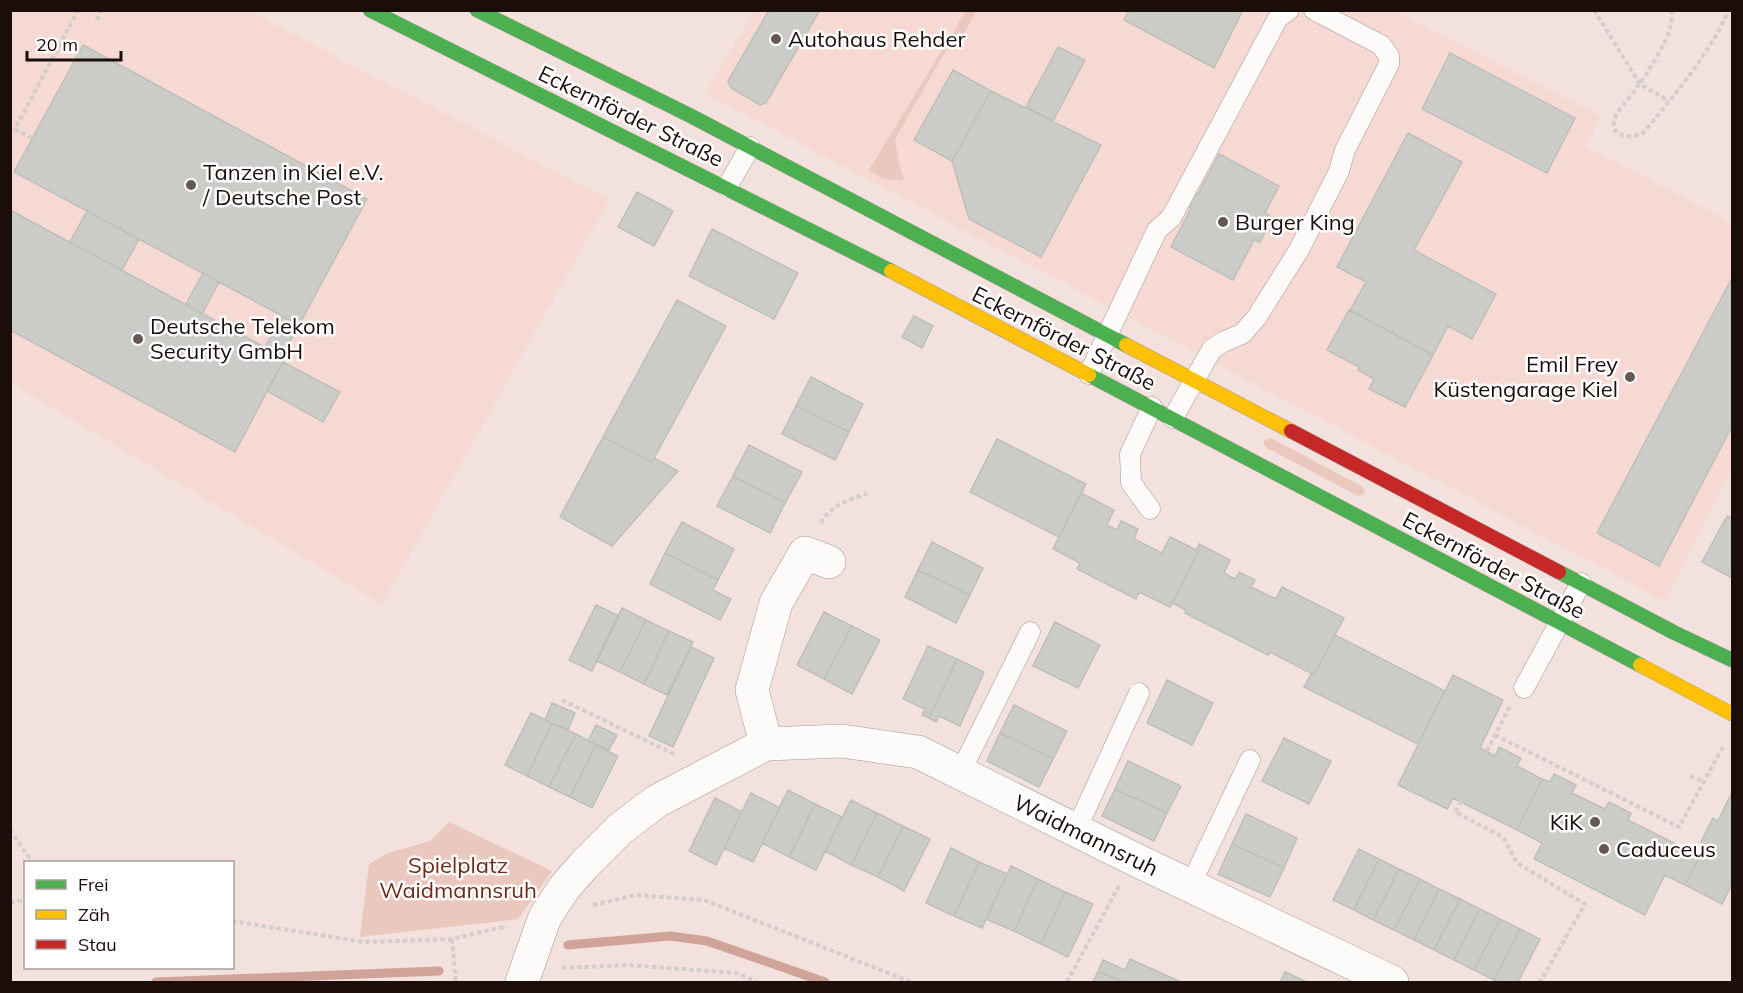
<svg xmlns="http://www.w3.org/2000/svg" width="1743" height="993" viewBox="0 0 1743 993" font-family="Mulish,sans-serif">
  <style>
    .built { fill: #f6d9d2 }
    .green { fill: #eac8be }
    .lines { fill: none; stroke-linecap: round; stroke-linejoin: round }
    .stream { stroke: #cfa397; stroke-width: 9 }
    .building { fill: #cbccc7; stroke: #bfbfba; stroke-width: 1.5 }
    .lane-casing { stroke: #a69793; stroke-width: 21 }
    .street-casing { stroke: #a69793; stroke-width: 34 }
    .fast-casing { stroke: #a69793; stroke-width: 15 }
    .slow-casing { stroke: #a69793; stroke-width: 15 }
    .jam-casing { stroke: #a69793; stroke-width: 15 }
    .path { stroke: #d3cecd; stroke-width: 4; stroke-dasharray: 4.5 3; stroke-linecap: butt }
    .lane { stroke: #fdfafa; stroke-width: 20 }
    .street { stroke: #fdfafa; stroke-width: 33 }
    .fast { stroke: #4caf50; stroke-width: 14 }
    .slow { stroke: #ffc107; stroke-width: 14 }
    .jam { stroke: #c62828; stroke-width: 14 }
    .poi-dot { fill: #665854; stroke: #fff; stroke-width: 2 }
    .labels { text-anchor: middle; stroke-width: 5; stroke-linejoin: round; paint-order: stroke }
    .poi-label { font-size: 22px; fill: #1b0e0a; stroke: #fff; text-anchor: start }
    .street-label { font-size: 22px; fill: #1b0e0a; stroke: #fff }
    .park-label { font-size: 22px; fill: #6e2a18; stroke: #fff }
  </style>
  <rect width="100%" height="100%" fill="#f2e1dc"/>
  <path class="built" d="M11,11H249L609,200L382,604L11,383Z
    M755,11H1393L1600,116L1586,147L1732,223V468L1665,601L705,93Z"/>
  <path class="green" d="M966,11H976L964,34L948,47L895,139L899,164L904,180L883,179L869,170Z
    M1271,438L1363,487L1365,491L1364,494L1358,496L1267,448L1264,444V440Z
    M449,822L552,871L518,919L360,937L369,864L388,853L430,841Z"/>
  <g class="lines">
    <path class="stream" d="M568,945L670,936L707,941L825,982
      M156,982L439,971"/>
  </g>
  <path class="building" d="M769,10H820L766,103L760,105L731,88L728,81Z
    M1129,10L1135,11L1243,10L1214,68L1124,20Z
    M83,45L367,199L299,325L14,172Z
    M1058,47L1085,60L1053,121L1026,107Z
    M1450,53L1575,118L1547,173L1422,109Z
    M953,70L991,91L952,161L914,140Z
    M991,91L1101,145L1041,257L969,219L952,161Z
    M1408,133L1462,162L1414,250L1496,294L1472,339L1448,326L1433,355L1350,310L1366,282L1337,267Z
    M1219,154L1279,186L1265,213L1273,218L1260,242L1254,240L1233,280L1171,247L1191,208L1184,203L1191,190L1198,194Z
    M637,192L673,211L654,246L618,227Z
    M10,210L285,358L235,452L10,330Z
    M87,211L139,239L122,270L70,242Z
    M712,229L798,273L774,319L689,276Z
    M203,273L219,282L202,314L186,304Z
    M1732,278V426L1659,566L1597,533Z
    M677,300L726,326L652,462L603,437Z
    M1349,310L1433,355L1405,407L1369,389L1374,379L1358,370L1359,367L1327,350Z
    M282,316L299,325L282,356L265,347Z
    M914,316L933,326L922,348L902,337Z
    M283,362L340,392L323,422L267,391Z
    M811,377L863,404L849,432L796,406Z
    M796,406L849,432L835,460L782,434Z
    M603,437L652,462L654,458L678,471L612,546L560,517Z
    M997,439L1086,484L1059,537L970,492Z
    M749,445L802,472L785,503L733,476Z
    M733,476L785,503L770,533L717,506Z
    M1081,493L1114,510L1107,525L1117,530L1121,521L1138,529L1134,539L1162,553L1170,537L1199,551L1170,607L1139,592L1136,599L1077,569L1080,563L1053,549Z
    M1727,516L1732,518V578L1702,562Z
    M682,522L734,549L718,580L665,553Z
    M932,542L983,568L970,595L918,570Z
    M1199,544L1230,560L1224,573L1235,579L1239,572L1255,580L1251,587L1276,599L1282,587L1344,618L1314,675L1270,652L1268,655L1185,613L1186,610L1172,603L1199,551L1196,550Z
    M665,553L718,580L713,590L731,599L720,620L650,584Z
    M918,570L970,595L956,623L905,597Z
    M596,605L619,616L592,671L569,660Z
    M622,608L646,620L620,672L596,661Z
    M824,612L852,626L824,679L797,665Z
    M646,620L669,631L644,684L620,672Z
    M1055,622L1100,645L1078,688L1033,666Z
    M852,626L880,640L852,694L824,679Z
    M669,631L693,642L667,695L644,684Z
    M1335,635L1445,691L1418,744L1304,687L1311,674L1314,675Z
    M928,646L957,659L929,718L922,715L925,709L903,699Z
    M691,647L714,658L673,747L649,736Z
    M957,659L984,672L960,726L939,716L936,722L929,718Z
    M1453,675L1503,700L1480,748L1495,756L1499,747L1521,758L1517,766L1542,779L1517,830L1453,798L1447,809L1398,785Z
    M1167,680L1213,703L1192,745L1147,723Z
    M552,703L575,713L568,730L545,720Z
    M1014,705L1067,731L1053,759L1000,733Z
    M531,713L552,723L527,776L505,765Z
    M552,723L576,734L549,787L527,776Z
    M596,725L617,735L609,750L588,741Z
    M1000,733L1053,759L1039,787L987,761Z
    M576,734L596,745L570,797L549,787Z
    M1284,738L1331,761L1309,804L1262,781Z
    M596,745L618,756L592,808L570,797Z
    M1128,761L1181,786L1167,813L1115,789Z
    M1554,774L1576,785L1572,793L1605,809L1609,802L1631,813L1628,820L1700,856L1685,885L1665,875L1645,915L1534,859L1542,843L1517,830L1542,779L1550,782Z
    M1115,789L1167,813L1154,841L1102,816Z
    M788,790L815,804L789,857L762,843Z
    M1732,792V884L1722,904L1685,885L1706,845L1701,842L1713,818L1718,821Z
    M751,793L780,808L753,862L724,848Z
    M715,798L742,812L716,865L689,851Z
    M851,800L877,813L851,865L825,851Z
    M815,804L842,817L816,870L789,857Z
    M877,813L903,826L878,877L851,865Z
    M1246,814L1297,838L1284,868L1232,844Z
    M903,826L930,839L904,891L878,877Z
    M1232,844L1284,868L1270,897L1218,874Z
    M951,848L979,862L954,916L926,903Z
    M1359,849L1379,859L1354,910L1333,900Z
    M1379,859L1399,869L1373,920L1354,910Z
    M979,862L1007,874L982,928L954,916Z
    M1011,866L1038,879L1014,931L986,919Z
    M1399,869L1420,879L1394,930L1373,920Z
    M1038,879L1065,892L1041,944L1014,931Z
    M1420,879L1439,889L1414,940L1394,930Z
    M1439,889L1460,899L1434,950L1414,940Z
    M1065,892L1093,904L1068,957L1041,944Z
    M1460,899L1480,909L1454,960L1434,950Z
    M1480,909L1500,919L1474,970L1454,960Z
    M1500,919L1520,929L1494,980L1474,970Z
    M1520,929L1540,939L1518,982H1499L1494,980Z
    M1130,959L1181,982H1123L1098,971L1103,960L1125,970Z
    M1098,971L1123,982H1093Z
    M1285,972L1307,982H1280Z"/>
  <g class="lines">
    <defs>
      <path id="lane" d="M727,187L750,147
        M1089,374L1157,230L1171,218L1278,18L1289,10
        M1173,418L1212,349L1223,342L1242,334L1257,317L1300,248L1339,171L1345,150L1389,64V56L1381,45L1314,10
        M1150,509L1131,483L1130,454L1152,407
        M1524,688L1581,583
        M960,773L1030,632
        M1076,830L1139,693
        M1190,886L1250,760"/>
      <path id="street" d="M766,744L752,690L776,603L805,553L829,562
        M522,982L545,917L564,888L585,864L620,829L657,801L766,744L842,741L918,752L1134,859L1392,982"/>
      <path id="fast" d="M370,10L891,271
        M477,10L691,116L1126,345
        M1089,375L1640,665
        M1559,572L1675,633L1732,660"/>
      <path id="slow" d="M891,271L1089,375
        M1126,345L1291,431
        M1640,665L1732,714"/>
      <path id="jam" d="M1291,431L1559,572"/>
    </defs>
    <use href="#lane" class="lane-casing"/>
    <use href="#street" class="street-casing"/>
    <use href="#fast" class="fast-casing"/>
    <use href="#slow" class="slow-casing"/>
    <use href="#jam" class="jam-casing"/>
    <path class="path" d="M1594,10L1640,84L1669,101
      M1672,10C1672,16 1671,23 1670,29C1666,43 1647,74 1638,86C1631,96 1621,106 1616,116C1606,136 1631,141 1644,132C1676,93 1708,56 1729,10
      M97,20L102,10
      M32,138L15,129L78,10
      M1267,230L1279,236
      M821,523C830,506 849,499 867,494
      M562,700L676,755
      M1495,735L1679,827L1724,745
      M1487,751L1510,706
      M1690,776L1704,782
      M1461,801L1455,812L1503,837L1517,863L1585,904L1540,982
      M10,830L32,862
      M10,903L26,899
      M593,905L636,895L704,900L911,982
      M232,921L364,942L452,939L507,926
      M452,939L456,982
      M562,968L626,965L737,973L757,982
      M1067,982L1119,886"/>
    <use href="#lane" class="lane"/>
    <use href="#street" class="street"/>
    <use href="#fast" class="fast"/>
    <use href="#slow" class="slow"/>
    <use href="#jam" class="jam"/>
  </g>
  <g class="poi-dot">
    <circle cx="776" cy="39" r="6"/>
    <circle cx="191" cy="185" r="6"/>
    <circle cx="1223" cy="222" r="6"/>
    <circle cx="138" cy="339" r="6"/>
    <circle cx="1630" cy="377" r="6"/>
    <circle cx="1595" cy="822" r="6"/>
    <circle cx="1604" cy="849" r="6"/>
  </g>
  <g class="labels">
    <g class="poi-label">
      <text x="788" y="47">Autohaus Rehder</text>
      <text x="203" y="180">Tanzen in Kiel e.V.<tspan x="203" dy="25">/ Deutsche Post</tspan></text>
      <text x="1235" y="230">Burger King</text>
      <text x="150" y="334">Deutsche Telekom<tspan x="150" dy="25">Security GmbH</tspan></text>
      <text x="1618" y="372" text-anchor="end">Emil Frey<tspan x="1618" dy="25">Küstengarage Kiel</tspan></text>
      <text x="1583" y="830" text-anchor="end">KiK</text>
      <text x="1616" y="857">Caduceus</text>
    </g>
    <g class="street-label">
      <text transform="translate(631 116) rotate(26)" y="8">Eckernförder Straße</text>
      <text transform="translate(1064 338) rotate(27)" y="8">Eckernförder Straße</text>
      <text transform="translate(1494 565) rotate(28)" y="8">Eckernförder Straße</text>
      <text transform="translate(1086 835) rotate(26)" y="8">Waidmannsruh</text>
    </g>
    <g class="park-label">
      <text x="458" y="873">Spielplatz<tspan x="458" dy="25">Waidmannsruh</tspan></text>
    </g>
  </g>
  <rect width="1743" height="993" fill="none" stroke="#1b0e0a" stroke-width="24"/>
  <rect x="24" y="861" width="210" height="108" fill="#ffffff" stroke="#a49f9d" stroke-width="1.5"/>
  <rect x="36" y="880" width="30" height="9" fill="#4caf50" stroke="#a49f9d" stroke-width="1.5"/>
  <text x="78" y="891" font-size="18" fill="#1b0e0a">Frei</text>
  <rect x="36" y="910" width="30" height="9" fill="#ffc107" stroke="#a49f9d" stroke-width="1.5"/>
  <text x="78" y="921" font-size="18" fill="#1b0e0a">Zäh</text>
  <rect x="36" y="940" width="30" height="9" fill="#c62828" stroke="#a49f9d" stroke-width="1.5"/>
  <text x="78" y="951" font-size="18" fill="#1b0e0a">Stau</text>
  <path d="M27 51v9h94v-9" fill="none" stroke="#1b0e0a" stroke-width="3"/>
  <text x="36" y="51" font-size="18" fill="#1b0e0a" stroke="#ffffff" stroke-width="4.5" paint-order="stroke">20 m</text>
</svg>
